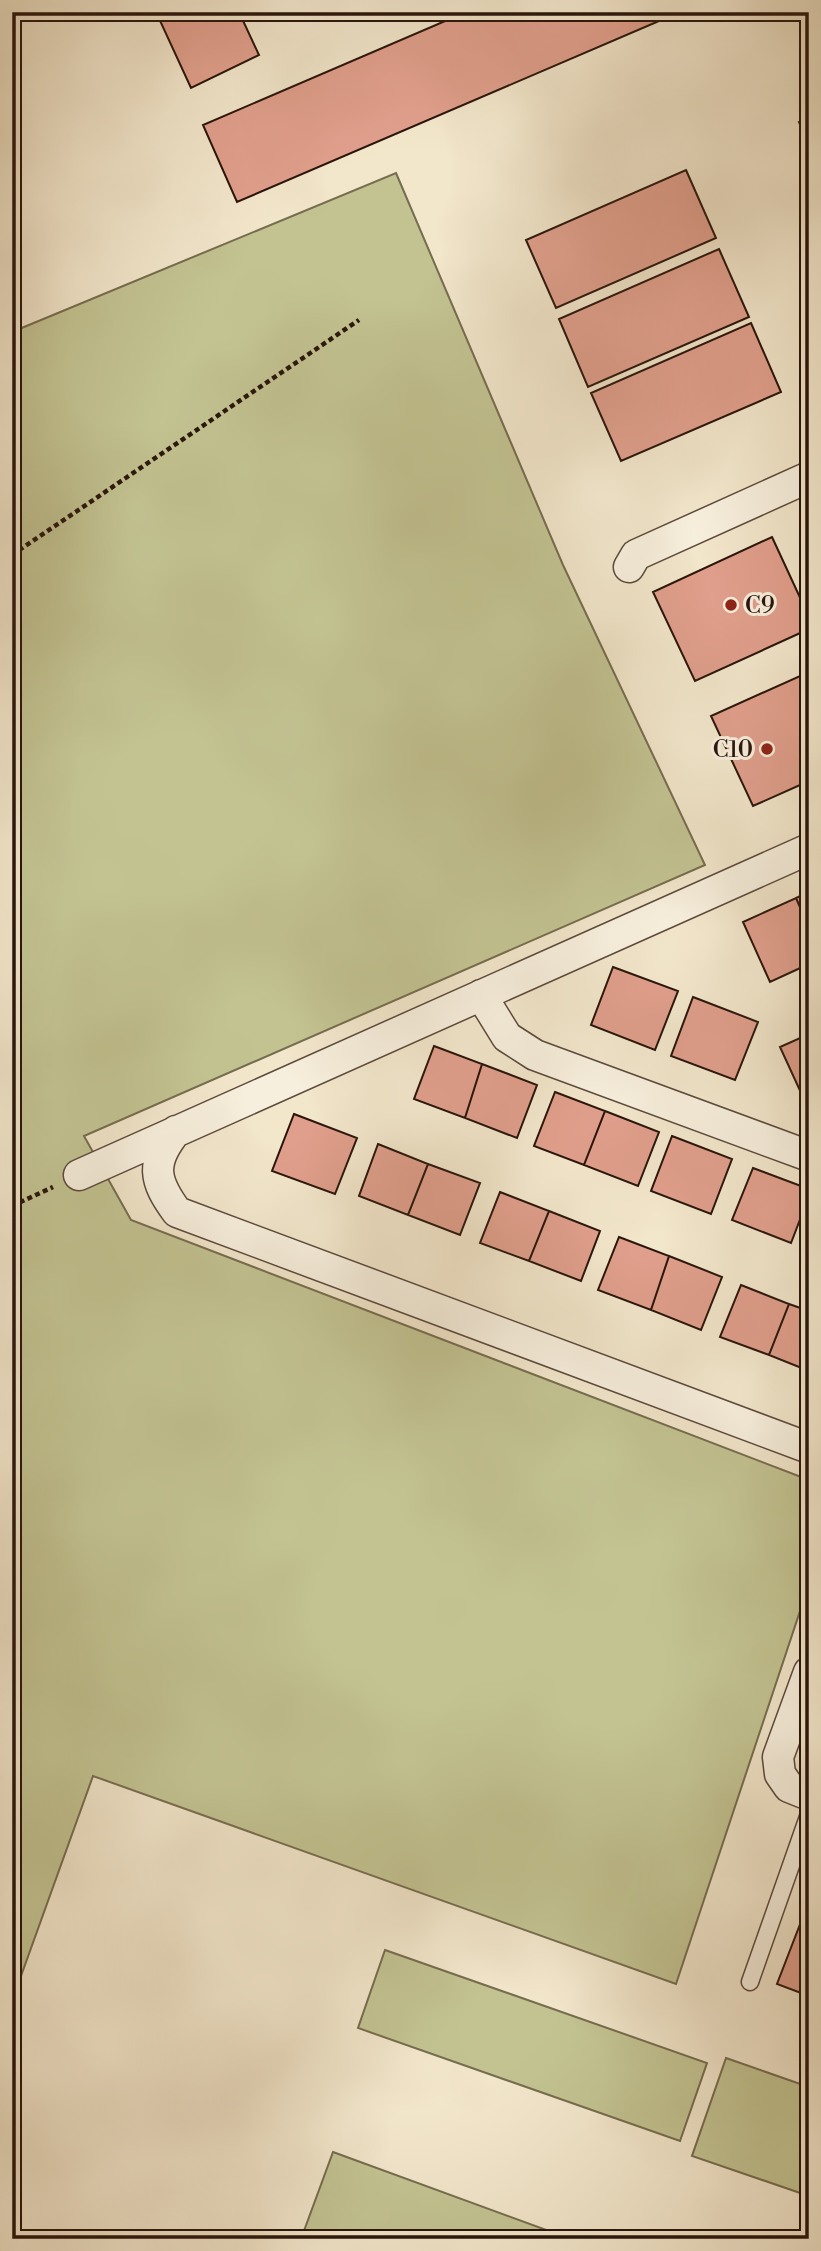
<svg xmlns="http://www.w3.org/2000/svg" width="821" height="2251" viewBox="0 0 821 2251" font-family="'Libre Bodoni',serif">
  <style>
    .green { fill: #c3c392; stroke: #766c4f; stroke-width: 2 }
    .building { fill: #e09f8c; stroke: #29150c; stroke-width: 2 }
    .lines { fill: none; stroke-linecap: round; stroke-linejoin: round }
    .lane-casing { stroke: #5b493c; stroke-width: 19 }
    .street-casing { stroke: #5b493c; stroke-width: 33 }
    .path { stroke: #29150c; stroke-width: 4.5; stroke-dasharray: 5 3.5; stroke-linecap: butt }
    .lane { stroke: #f7efdd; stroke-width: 16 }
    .street { stroke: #f7efdd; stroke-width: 30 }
    .poi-dot { fill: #8f2418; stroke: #f7efdd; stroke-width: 2.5 }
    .labels { text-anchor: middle; stroke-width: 6; stroke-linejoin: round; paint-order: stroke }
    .poi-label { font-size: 23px; fill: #29150c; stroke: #f7efdd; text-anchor: start }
  </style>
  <rect width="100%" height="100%" fill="#f2e6cb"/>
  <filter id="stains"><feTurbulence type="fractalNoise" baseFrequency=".00286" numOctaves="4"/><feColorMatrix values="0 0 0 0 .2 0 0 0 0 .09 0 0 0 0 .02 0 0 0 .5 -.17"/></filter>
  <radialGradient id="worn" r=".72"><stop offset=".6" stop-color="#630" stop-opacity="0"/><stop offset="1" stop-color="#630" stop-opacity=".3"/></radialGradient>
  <path class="green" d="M396,173L563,565L705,865L84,1136L131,1220L809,1480V1584L676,1984L93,1776L12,2001V332Z
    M385,1950L707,2063L680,2141L358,2028Z
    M726,2058L809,2087V2196L692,2156Z
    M333,2152L571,2239H301Z"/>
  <path class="building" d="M156,12H239L259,55L191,88Z
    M466,12H680L237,202L203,125Z
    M809,118V144L799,122Z
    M686,170L716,238L556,308L526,240Z
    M719,249L749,317L588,387L559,319Z
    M751,323L781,392L621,461L591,393Z
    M772,537L809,617V629L695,681L653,592Z
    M809,672V781L753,806L711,716Z
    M809,892V928L796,898Z
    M796,898L809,928V964L770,982L743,922Z
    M613,967L678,991L655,1050L591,1025Z
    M693,997L758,1022L735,1080L671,1056Z
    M809,1034V1105L807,1106L780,1047Z
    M434,1046L482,1064L465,1118L414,1099Z
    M482,1064L537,1085L517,1138L465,1118Z
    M555,1092L605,1111L584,1165L534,1146Z
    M605,1111L659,1132L638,1186L584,1165Z
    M294,1114L357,1138L335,1194L272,1171Z
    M672,1136L732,1159L711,1214L651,1191Z
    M378,1144L428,1164L408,1215L359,1196Z
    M428,1164L480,1183L460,1235L408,1215Z
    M753,1168L809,1189V1196L791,1243L732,1220Z
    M500,1192L549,1211L529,1261L480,1243Z
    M549,1211L600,1231L581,1281L529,1261Z
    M619,1237L669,1256L651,1310L598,1290Z
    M669,1256L722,1277L701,1330L651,1310Z
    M741,1285L789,1304L769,1355L720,1337Z
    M789,1304L809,1311V1371L769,1355Z
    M809,1901V1996L777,1984Z"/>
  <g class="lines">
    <defs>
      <path id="lane" d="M750,1982L809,1814"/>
      <path id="street" d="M629,567L636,555L809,477
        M481,995L507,1037L535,1055L809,1156
        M176,1131C150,1163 154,1181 177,1212L809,1448
        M79,1175L809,849
        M809,1672L778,1757L780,1774L789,1787L809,1795"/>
    </defs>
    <use href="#lane" class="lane-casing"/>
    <use href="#street" class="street-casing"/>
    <path class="path" d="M12,555L359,320
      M12,1206L53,1187"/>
    <use href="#lane" class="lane"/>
    <use href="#street" class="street"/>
  </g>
  <g class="poi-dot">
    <circle cx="731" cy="605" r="7"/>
    <circle cx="767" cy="749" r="7"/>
  </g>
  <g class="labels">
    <g class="poi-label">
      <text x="745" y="613">C9</text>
      <text x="753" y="757" text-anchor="end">C10</text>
    </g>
  </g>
  <rect width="821" height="2251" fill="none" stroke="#f2e6cb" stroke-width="42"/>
  <rect x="14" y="14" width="793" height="2223" fill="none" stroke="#29150c" stroke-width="3.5"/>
  <rect x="21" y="21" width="779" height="2209" fill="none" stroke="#29150c" stroke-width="2"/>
  <rect width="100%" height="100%" filter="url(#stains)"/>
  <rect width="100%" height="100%" fill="url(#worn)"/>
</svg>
